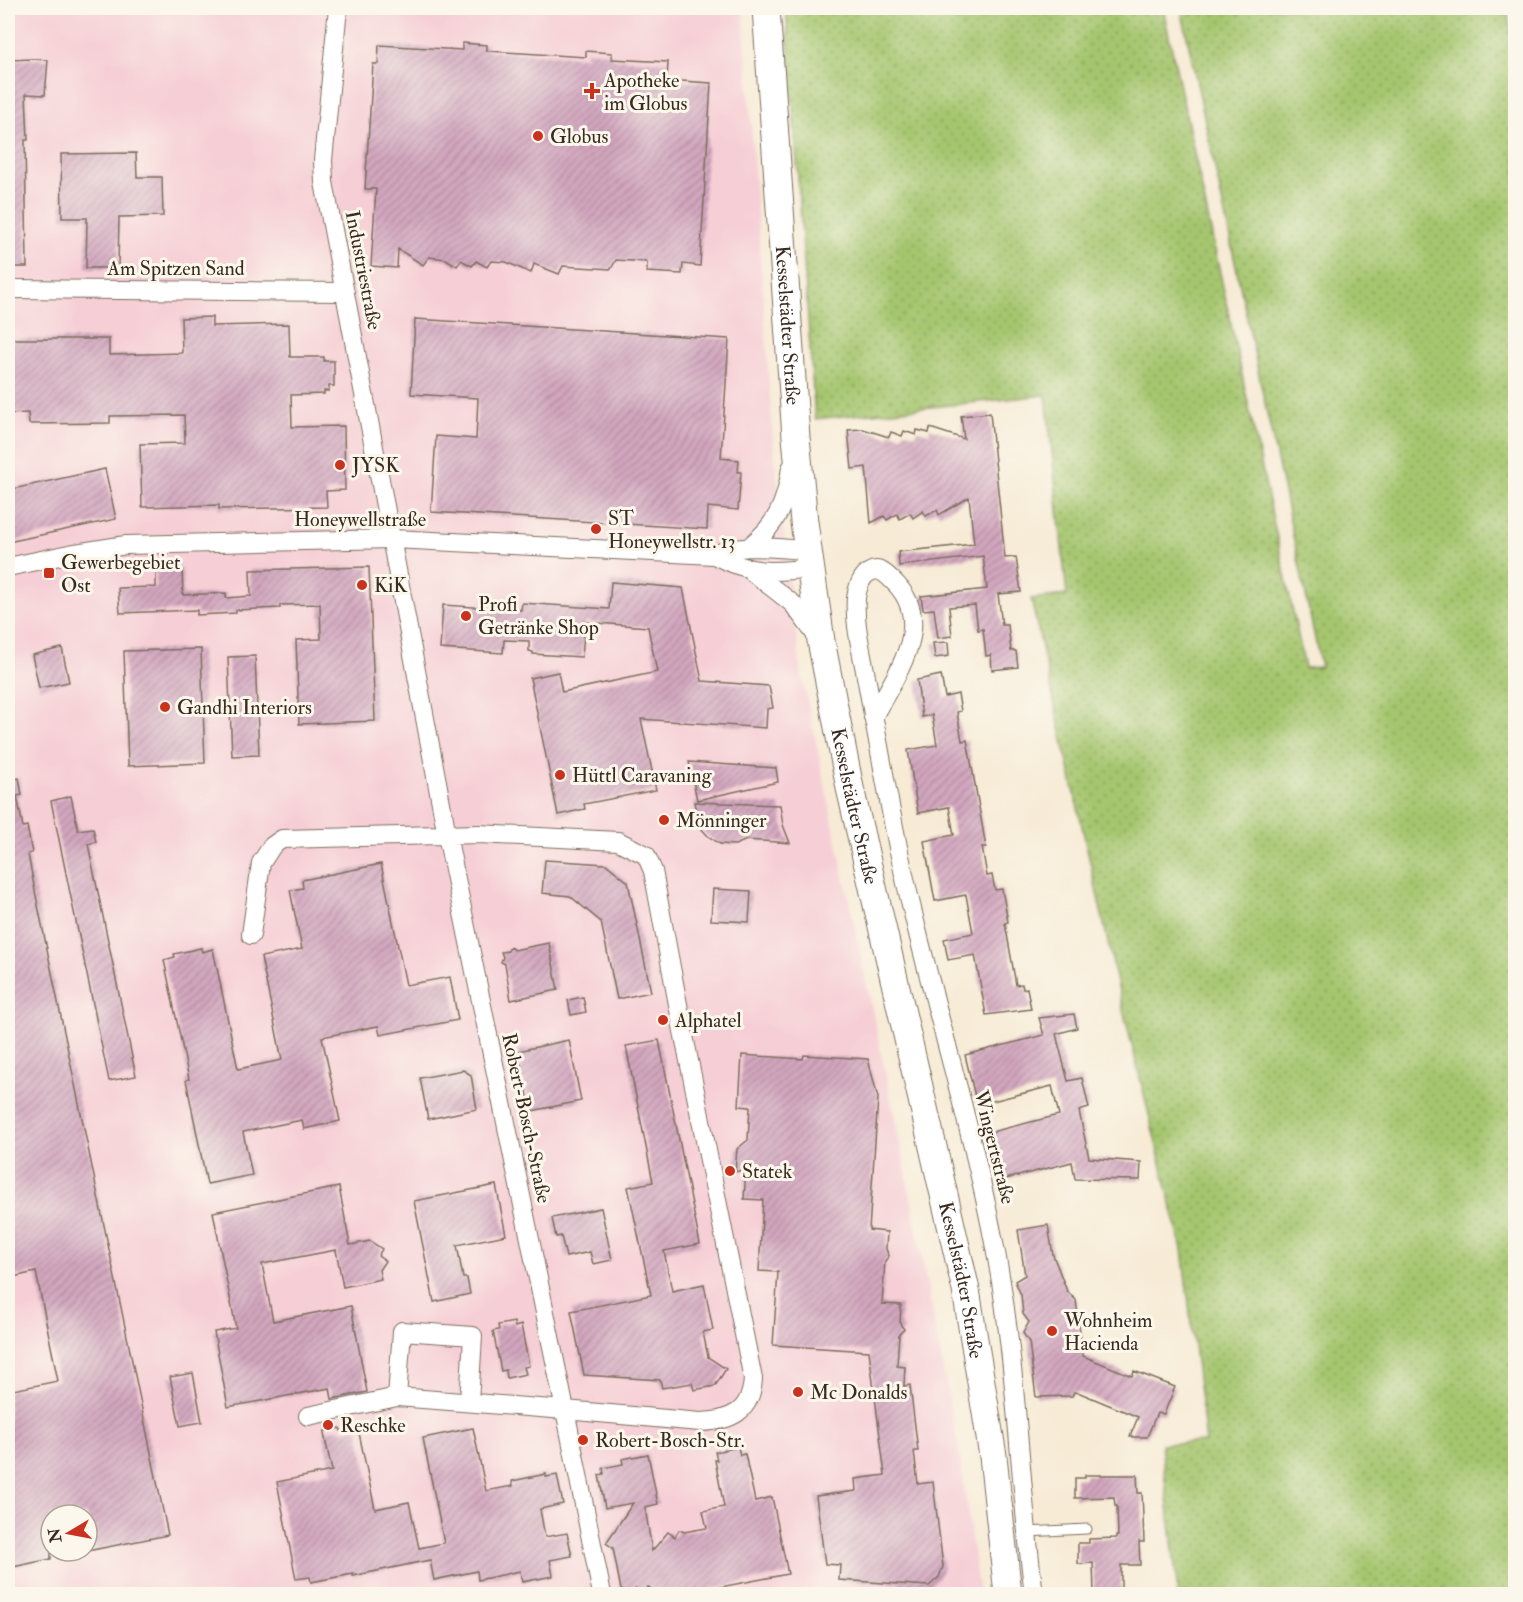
<svg xmlns="http://www.w3.org/2000/svg" width="1523" height="1602" viewBox="0 0 1523 1602" font-family="'IM FELL Double Pica',serif">
  <style>
    .built { fill: #f6cfd6; fill-rule: evenodd }
    .grass { fill: url(#grass-dots); stroke: #707846; stroke-width: 1.5 }
    .building { fill: url(#building-hatch) }
    .lines { fill: none; stroke-linecap: round; stroke-linejoin: round }
    .lane-casing { stroke: #7d6e5e; stroke-width: 11 }
    .street-casing { stroke: #7d6e5e; stroke-width: 20 }
    .secondary-casing { stroke: #7d6e5e; stroke-width: 29 }
    .lane { stroke: #fff; stroke-width: 9 }
    .street { stroke: #fff; stroke-width: 18 }
    .secondary { stroke: #fff; stroke-width: 27 }
    .poi-dot { fill: #c8321e; stroke: #fbf7ec; stroke-width: 2 }
    .labels { text-anchor: middle; stroke-width: 6; stroke-linejoin: round; paint-order: stroke }
    .poi-label { font-size: 20px; fill: #3b2a1e; stroke: #fbf7ec; text-anchor: start }
    .street-label { font-size: 20px; fill: #3b2a1e; stroke: #fbf7ec }
  </style>
  <defs>
    <pattern id="grass-dots" width="8" height="8" patternUnits="userSpaceOnUse" patternTransform="scale(1.5)"><rect width="8" height="8" fill="#a5c66e"/><path d="M2 2h.1M6 6h.1" fill="none" stroke="#88a15a" stroke-width="1.8" stroke-linecap="round"/></pattern>
    <pattern id="building-hatch" width="6" height="6" patternUnits="userSpaceOnUse" patternTransform="scale(1.5)"><rect width="6" height="6" fill="#d3a7bf"/><path d="M-1 1l2-2M0 6l6-6M5 7l2-2" fill="none" stroke="#ac889b"/></pattern>
  </defs>
  <rect width="100%" height="100%" fill="#fbf7ec"/>
  <filter id="ink" filterUnits="userSpaceOnUse"><feTurbulence type="fractalNoise" baseFrequency=".0167" numOctaves="2"/><feDisplacementMap in="SourceGraphic" scale="12" xChannelSelector="R" yChannelSelector="G"/><feConvolveMatrix kernelMatrix="1 2 1 2 8 2 1 2 1" color-interpolation-filters="sRGB"/></filter>
  <filter id="wash" filterUnits="userSpaceOnUse"><feTurbulence type="fractalNoise" baseFrequency=".008" numOctaves="4" result="noise"/><feDisplacementMap in="SourceGraphic" scale="24" xChannelSelector="R" yChannelSelector="G"/><feGaussianBlur stdDeviation="1.35" result="paint"/><feColorMatrix in="noise" values="0 0 0 0 0 0 0 0 0 0 0 0 0 0 0 0 0 1.4 0 .05"/><feComposite in="paint" operator="in"/></filter>
  <g filter="url(#wash)">
    <rect width="100%" height="100%" fill="#f7ebd6"/>
    <path class="built" d="M8,8H743L774,454L800,666L903,1157L961,1463L979,1594H8ZM51,1515H87V1551H51Z"/>
    <path class="grass" d="M786,8H1163L1305,668L1321,667L1181,8H1507L1516,69L1515,1594H1178L1161,1444L1206,1442L1182,1249L1123,1009L1031,599L1067,595L1046,395L815,419Z"/>
    <g id="blocks">
      <path class="building" d="M462,43L487,45V51L586,57V51L612,53V59L668,62L667,80L711,83L700,266L683,264L682,274L647,272V262L616,260L611,269L563,266L559,274L534,264L531,273L506,262L491,261L487,267L476,261L472,266L461,260L457,266L446,259L429,257L423,265L398,249L397,268L371,266L376,189H365L373,64H378L379,45L462,50Z
        M32,59L48,60L45,95L26,94L28,140H25L27,267H8V60Z
        M136,153L137,177H162L163,216L119,217L118,268H86L87,218H62L61,154Z
        M212,317V326L289,324L290,357H324V361H334V386H329V391H324V394L291,395L292,427L344,426L345,490L326,491L327,507L219,509V505L142,507L140,444L185,443L184,415L110,416V423L29,424L28,413L8,414V339H109V355L182,353L181,318Z
        M415,319L729,339L721,458L739,460L738,472H741L738,510L708,507L707,529L431,512L436,436L476,439L478,398L411,394Z
        M990,413L1005,558L1016,557L1021,592L998,594L1002,625H1008L1011,651H1016L1018,667L992,670L991,655L986,656L983,629L978,630L975,605L949,607L952,636L938,638L934,609L923,610L921,596L987,589L983,556L899,566L898,552L974,544L969,497L939,515L937,510L926,516L923,511L913,518L910,513L900,519L897,514L887,520L884,516L871,523L866,467L852,469L848,430L863,429L889,437L891,432L902,436L904,431L916,435L917,430L929,433L930,428L964,439L961,416Z
        M105,469L116,519L8,542V490Z
        M369,567L375,721L299,724L296,640L321,639L320,604L280,605V608L236,610V613L197,615V610L120,613L118,588L156,587V570L182,569L183,595L226,593V598L251,596L250,570Z
        M611,582L683,588L702,681L769,686L773,708L767,709L766,728L641,719L656,790L584,804L585,809L558,815L530,678L558,672L562,692L657,672L648,627L585,622L582,657L533,654V652L529,651V641L504,640L503,653L440,649L443,605L521,610L522,603L609,609Z
        M948,642L949,656L935,658L933,643Z
        M62,648L69,682L39,688L32,655Z
        M201,649L205,763L128,766L124,651Z
        M255,656L259,755L232,756L228,657Z
        M941,675L945,697L958,694L961,711L957,712L962,741L967,740L970,756L986,847H982L987,876L992,875L995,890L1002,889L1008,922L1005,923L1016,985L1022,984L1023,989L1027,988L1031,1009L986,1015L975,955L948,960L944,939L973,933L966,895L935,901L924,841L954,835L949,807L918,813L908,750L937,745L932,715L922,717L917,680Z
        M689,762L776,768L778,782L697,800Z
        M19,778L22,795L17,796L23,827L27,826L32,853L28,854L35,891L168,1535L87,1551V1515H51V1559L8,1568V1391L58,1381L36,1272L8,1278V780Z
        M71,796L78,830L93,828L96,842L88,844L136,1076L109,1081L51,801Z
        M694,802L780,805L783,825L790,843L747,840L735,845L720,844L708,836L699,826Z
        M545,860L606,864L628,882L651,992L617,999L601,922L570,896L542,893Z
        M381,864L406,985L450,977L458,1020L380,1035L378,1026L322,1037L340,1121L304,1129L302,1120L243,1132L252,1175L207,1184L186,1080L189,1079L164,960L175,957L174,954L201,948L202,952L213,949L238,1069L282,1060L261,957L302,949L290,890L303,888L302,880Z
        M713,889L751,891L749,922L711,920Z
        M549,943L558,990L511,1000L505,964L501,962L503,957L501,952L508,951L510,947L514,950Z
        M583,997L586,1012L571,1015L568,1000Z
        M1074,1014L1077,1028L1056,1034L1068,1081L1082,1078L1089,1108L1079,1111L1089,1158L1141,1162L1140,1180L1075,1179L1072,1162L998,1181L987,1133L1059,1115L1052,1086L977,1105L965,1055L1044,1035L1039,1018Z
        M569,1040L581,1101L531,1111L525,1082L520,1083L518,1071L522,1070L518,1051Z
        M659,1040L700,1244L664,1251L672,1291L704,1284L713,1330L703,1332L708,1357L726,1369L715,1386L694,1390L692,1383L662,1388L660,1380L584,1375L571,1311L651,1295L628,1187L653,1182L626,1046Z
        M742,1055L803,1059L804,1055L868,1059L878,1098L869,1230L887,1232L886,1249L889,1256L885,1261L882,1304L901,1305L900,1324L904,1329L899,1334L897,1366L905,1367L904,1386L910,1385L918,1451H914L918,1484L933,1482L943,1567L939,1577L929,1586L839,1580L840,1565L825,1564L816,1496L856,1491L855,1479L885,1475L869,1351L773,1345L778,1272L759,1271L763,1200L744,1199L746,1169L735,1172L737,1149L748,1140L750,1107L739,1106Z
        M463,1070L471,1075L477,1109L428,1119L420,1078Z
        M496,1185L506,1235L457,1245L463,1278H467L470,1294L434,1302L414,1201Z
        M339,1187L350,1245L370,1241L382,1249L378,1256L385,1261L379,1270L381,1279L343,1287L336,1250L262,1264L273,1321L351,1306L367,1392L332,1399L330,1388L228,1407L214,1332L236,1328L213,1212Z
        M601,1208L612,1260L593,1264L590,1252L566,1257L561,1236L556,1237L552,1218Z
        M1048,1225L1053,1255L1067,1291L1076,1300L1083,1356L1132,1376L1134,1371L1175,1387L1164,1414L1157,1413L1147,1437H1130L1138,1417L1080,1393L1074,1392L1072,1396L1036,1397L1029,1342L1023,1333L1029,1322L1023,1314L1021,1295L1015,1281L1025,1275L1018,1230Z
        M514,1322L515,1327L521,1325L529,1366L524,1367L526,1374L507,1378L506,1370L501,1371L493,1331L499,1330L498,1325Z
        M193,1373L202,1422L180,1426L170,1377Z
        M340,1428L341,1431L358,1428L375,1509L409,1502L419,1548L444,1543L423,1438L473,1428L486,1491L513,1486L512,1481L546,1474V1477L557,1475L563,1504L540,1509L545,1537L567,1533L572,1556L550,1560L553,1576L522,1582L520,1571L478,1580L477,1571L434,1580L430,1560L353,1576V1574L311,1582L310,1577L296,1579L277,1482L332,1471L324,1434L325,1431Z
        M738,1447L740,1455L745,1454L755,1501L772,1497L788,1574L700,1591L701,1594H659L648,1587L642,1593L636,1589L629,1594L621,1590L613,1548L606,1543L633,1503L605,1508L599,1475L604,1474L603,1468L623,1464L622,1459L648,1454L658,1504L645,1507L652,1551L668,1532L675,1537L679,1530L684,1532L707,1528L703,1511L724,1507L715,1460H717L715,1452Z
        M1085,1475H1137L1138,1493H1142L1144,1542H1139L1140,1565H1121V1594H1094L1093,1563L1078,1564V1543H1089V1539L1116,1538V1536H1118L1117,1506H1115L1114,1497L1075,1498V1478H1085Z"/>
    </g>
  </g>
  <g filter="url(#ink)">
    <use href="#blocks" fill-opacity="0" stroke="#7d6e5e" stroke-width="1.5"/>
    <g class="lines">
      <defs>
        <path id="lane" d="M1026,1532L1087,1529"/>
        <path id="street" d="M338,8L323,160L324,182L447,835L565,1410L397,1397L402,1331L473,1336L469,1402
          M8,289L345,292
          M749,547C777,525 786,503 791,468
          M714,555C742,542 778,549 808,550
          M8,567L69,554L126,545L393,539L714,555C751,574 771,573 811,568
          M751,571L793,604L819,639
          M873,717C896,674 938,621 891,579C885,573 878,567 870,572C861,576 857,589 856,598C854,622 861,648 865,671C874,722 884,772 893,822C921,967 969,1108 996,1253C1017,1365 1019,1481 1034,1594
          M251,935L261,863L272,846L282,839L479,834L618,841L646,855L653,871L683,1031L753,1379C751,1412 731,1421 700,1422L565,1410L602,1594
          M308,1416L397,1397"/>
        <g id="secondary">
          <path id="s1" d="M766,8L796,437L804,522L821,641L850,788L966,1290L993,1456L1008,1594"/>
        </g>
      </defs>
      <use href="#lane" class="lane-casing"/>
      <use href="#street" class="street-casing"/>
      <use href="#secondary" class="secondary-casing"/>
      <use href="#lane" class="lane"/>
      <use href="#street" class="street"/>
      <use href="#secondary" class="secondary"/>
    </g>
  </g>
  <g class="poi-dot">
    <path d="M589 82h6v6h6v6h-6v6h-6v-6h-6v-6h6z"/>
    <circle cx="538" cy="136" r="6"/>
    <circle cx="340" cy="465" r="6"/>
    <circle cx="596" cy="529" r="6"/>
    <rect x="43" y="567" width="12" height="12" rx="3"/>
    <circle cx="362" cy="585" r="6"/>
    <circle cx="466" cy="616" r="6"/>
    <circle cx="165" cy="707" r="6"/>
    <circle cx="560" cy="775" r="6"/>
    <circle cx="664" cy="820" r="6"/>
    <circle cx="663" cy="1020" r="6"/>
    <circle cx="730" cy="1171" r="6"/>
    <circle cx="1052" cy="1331" r="6"/>
    <circle cx="798" cy="1392" r="6"/>
    <circle cx="328" cy="1425" r="6"/>
    <circle cx="583" cy="1440" r="6"/>
  </g>
  <g class="labels">
    <g class="poi-label">
      <text x="604" y="87">Apotheke<tspan x="604" dy="23">im Globus</tspan></text>
      <text x="550" y="143">Globus</text>
      <text x="352" y="472">JYSK</text>
      <text x="608" y="525">ST<tspan x="608" dy="23">Honeywellstr. 13</tspan></text>
      <text x="61" y="569">Gewerbegebiet<tspan x="61" dy="23">Ost</tspan></text>
      <text x="374" y="592">KiK</text>
      <text x="478" y="611">Profi<tspan x="478" dy="23">Getränke Shop</tspan></text>
      <text x="177" y="714">Gandhi Interiors</text>
      <text x="572" y="782">Hüttl Caravaning</text>
      <text x="676" y="827">Mönninger</text>
      <text x="675" y="1027">Alphatel</text>
      <text x="742" y="1178">Statek</text>
      <text x="1064" y="1327">Wohnheim<tspan x="1064" dy="23">Hacienda</tspan></text>
      <text x="810" y="1399">Mc Donalds</text>
      <text x="340" y="1432">Reschke</text>
      <text x="595" y="1447">Robert-Bosch-Str.</text>
    </g>
    <g class="street-label">
      <text x="176" y="275">Am Spitzen Sand</text>
      <text transform="translate(364 270) rotate(79)" y="7">Industriestraße</text>
      <text dy="7" stroke="none"><textPath href="#s1" startOffset="318">Kesselstädter Straße</textPath></text>
      <text x="360" y="526">Honeywellstraße</text>
      <text dy="7" stroke="none"><textPath href="#s1" startOffset="804">Kesselstädter Straße</textPath></text>
      <text transform="translate(527 1118) rotate(78)" y="7">Robert-Bosch-Straße</text>
      <text transform="translate(995 1147) rotate(76)" y="7">Wingertstraße</text>
      <text dy="7" stroke="none"><textPath href="#s1" startOffset="1290">Kesselstädter Straße</textPath></text>
    </g>
  </g>
  <rect width="1523" height="1602" fill="none" stroke="#fbf7ec" stroke-width="30"/>
  <g transform="translate(69 1533) rotate(260)"><circle r="28" fill="#fbf7ec" stroke="#aea59a" stroke-width="1.5"/>
  <path d="M0-4.5L10 22L0 15L-10 22Z" fill="#c8321e"/>
  <text y="-9" font-size="16" font-weight="bold" text-anchor="middle" fill="#3b2a1e">N</text>
  </g>
</svg>
